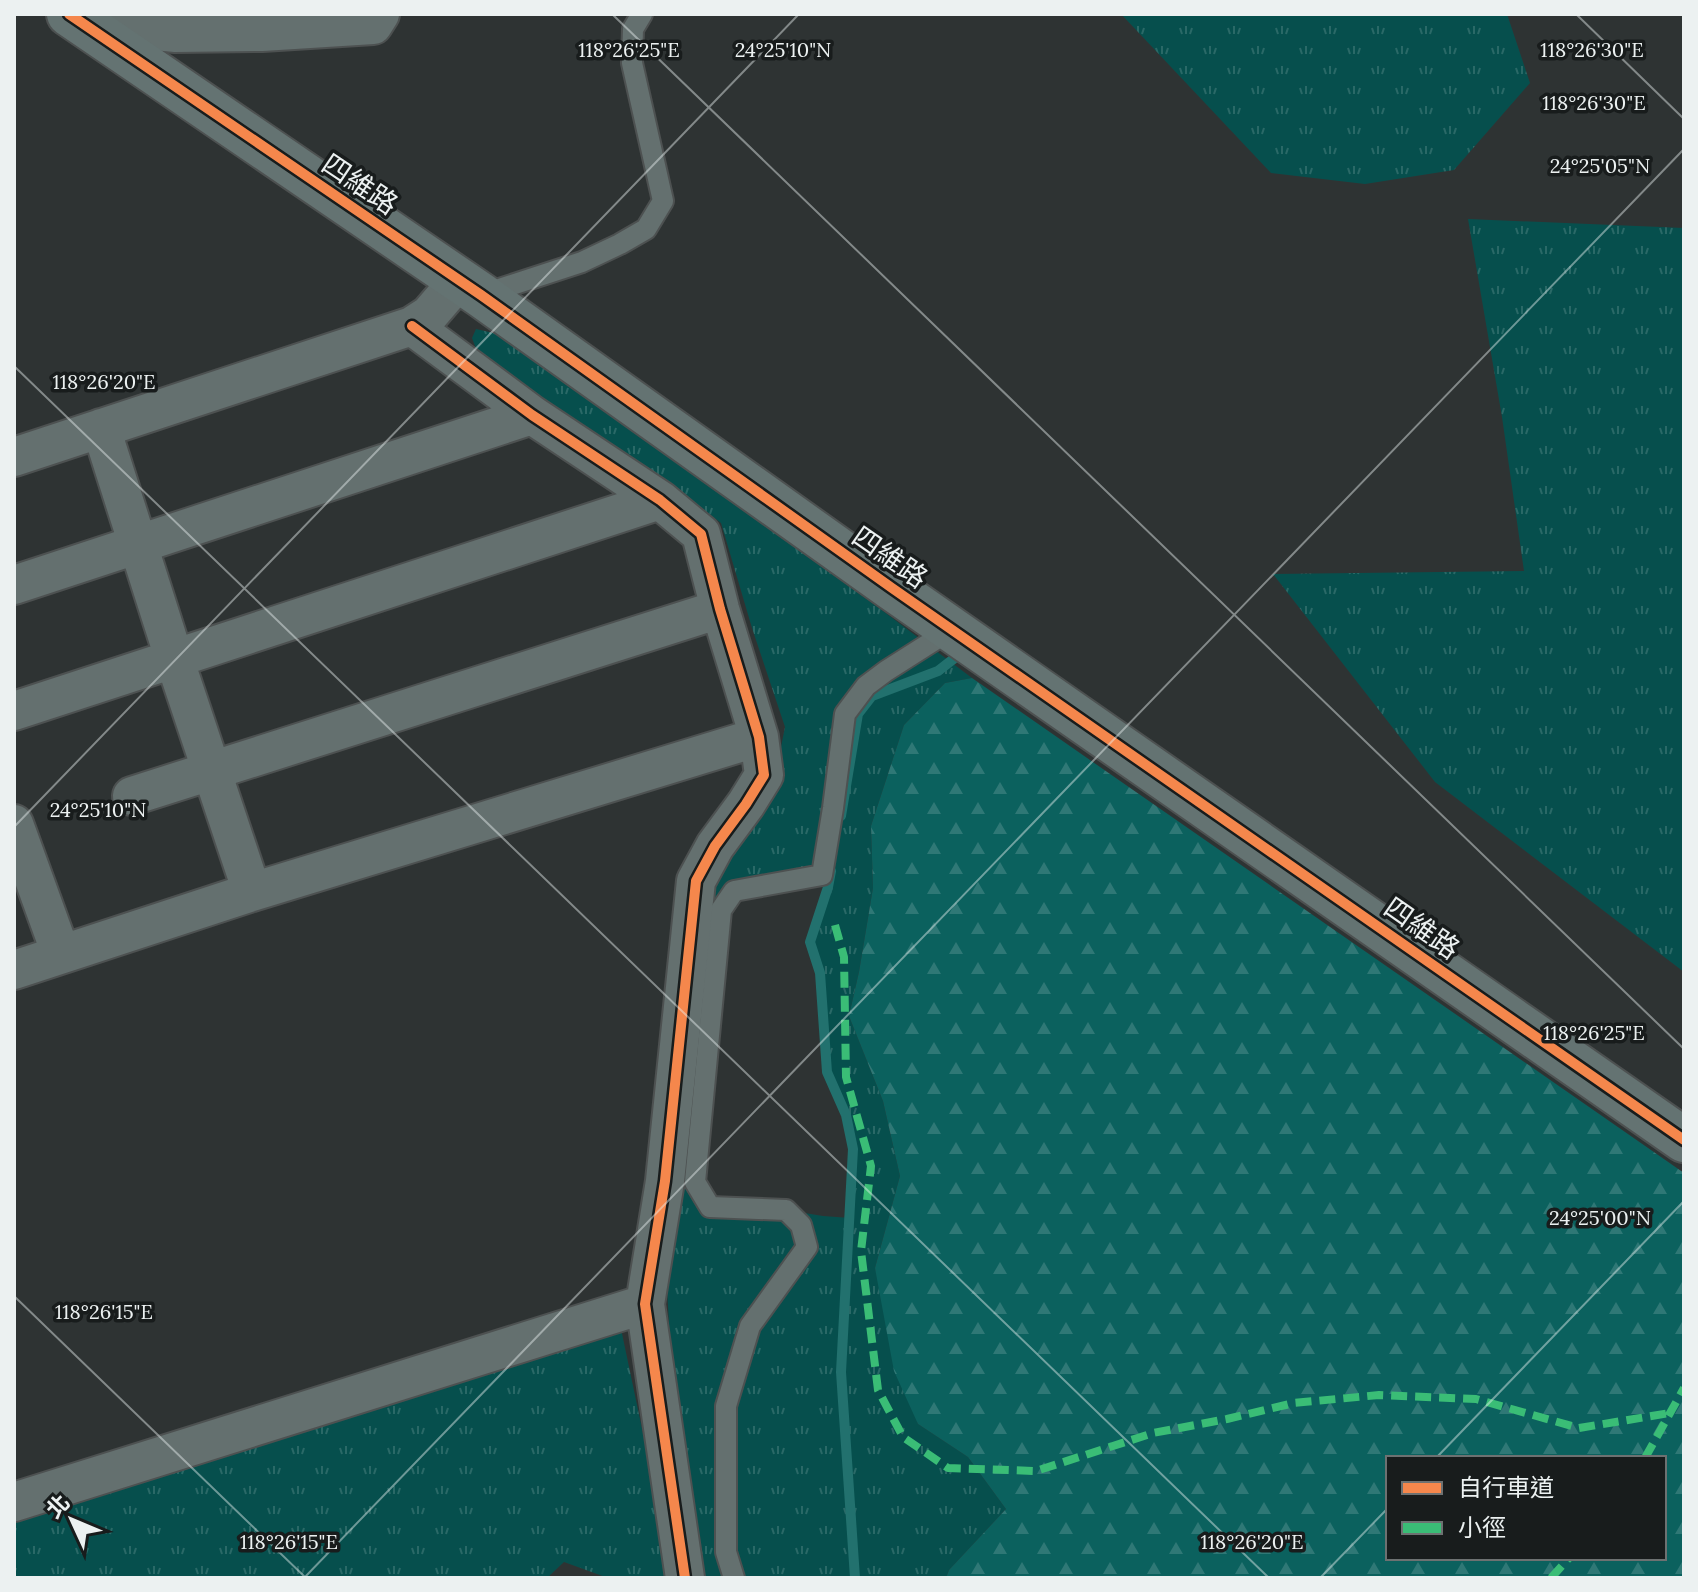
<svg xmlns="http://www.w3.org/2000/svg" width="1698" height="1592" viewBox="0 0 1698 1592" font-family="Lora,'Noto Sans TC',serif">
  <style>
    .grass { fill: url(#grass-tufts); fill-rule: evenodd }
    .forest { fill: url(#forest-firs); fill-rule: evenodd }
    .lines { fill: none; stroke-linecap: round; stroke-linejoin: round }
    .stream { stroke: #22716e; stroke-width: 10 }
    .lane-casing { stroke: #4d5151; stroke-width: 24 }
    .street-casing { stroke: #4d5151; stroke-width: 42 }
    .secondary-casing { stroke: #4d5151; stroke-width: 48 }
    .lane { stroke: #64706f; stroke-width: 20 }
    .street { stroke: #64706f; stroke-width: 38 }
    .secondary { stroke: #647372; stroke-width: 44 }
    .quiet { stroke: #3abd76; stroke-width: 8; stroke-dasharray: 16 8; stroke-linecap: butt }
    .cycleway-casing { stroke: #181c1c; stroke-width: 15 }
    .cycleway { stroke: #f5874c; stroke-width: 10 }
    .ticks { fill: none; stroke: #ecf1f1; stroke-width: 2; stroke-opacity: 0.45 }
    .labels { text-anchor: middle; stroke-width: 7; stroke-linejoin: round; paint-order: stroke }
    .street-label { font-size: 28px; fill: #ecf1f1; stroke: #181c1c }
    .ticks-label { font-size: 20px; text-anchor: middle; fill: #ecf1f1; stroke: #181c1c; stroke-width: 7; stroke-linejoin: round; paint-order: stroke }
  </style>
  <defs>
    <pattern id="grass-tufts" width="24" height="20" patternUnits="userSpaceOnUse" patternTransform="scale(2)"><rect width="24" height="20" fill="#064f4d"/><path d="M3 7l-1-3M5 7V3M7 7l1-3M15 17l-1-3M17 17v-4M19 17l1-3" fill="none" stroke="#2a6967"/></pattern>
    <pattern id="forest-firs" width="22" height="20" patternUnits="userSpaceOnUse" patternTransform="scale(2)"><rect width="22" height="20" fill="#0b615e"/><path d="M5 1l3.5 6h-7zM16 11l3.5 6h-7z" fill="#2f7876"/></pattern>
  </defs>
  <rect width="100%" height="100%" fill="#2e3333"/>
  <path class="grass" d="M1121,14H1507L1530,83L1454,170L1365,184L1271,173Z
    M1468,219L1684,228V972L1435,782L1273,574L1524,571L1502,417Z
    M476,329L498,334L883,611L972,678L945,683L904,725L871,826L873,888L859,972L849,1016L883,1101L900,1176L875,1268L918,1424L968,1457L1006,1509L949,1570L946,1578H699L672,1376L666,1271L709,879L776,772L785,727L752,628L721,523L679,491L481,362L472,338ZM830,875L810,942L820,973L827,1072L846,1115L853,1149L850,1218L823,1216L786,1210L710,1207L695,1182L721,910L734,891Z
    M620,1324L645,1443L671,1578H608L564,1562L547,1578H14V1513Z"/>
  <path class="forest" d="M972,678L1684,1173V1578H946L949,1570L1006,1509L968,1457L918,1424L894,1371L875,1268L900,1176L883,1101L849,1016L859,972L873,888L871,826L904,725L945,683ZM1388,1458H1664V1558H1388Z"/>
  <g class="lines">
    <path class="stream" d="M841,816L858,714L872,696L938,671L965,650
      M831,871L828,887L810,942L820,973L827,1072L846,1115L853,1149L841,1372L855,1578"/>
    <defs>
      <path id="lane" d="M481,295L582,262L620,244L646,229L663,201L632,63L633,29L642,14
        M734,1578L726,1552V1406L750,1326L807,1247L801,1225L786,1210L710,1207L695,1182L721,910L734,891L822,875L833,808L845,714L866,686L886,671L952,629"/>
      <path id="street" d="M82,24L176,33L262,32L373,25L380,14
        M412,326L532,415L660,500L701,534L720,609L759,737L764,775L746,804L715,846L696,881L665,1181L645,1304L685,1578
        M101,428L174,658L252,892
        M14,457L412,326L429,315L459,280
        M14,585L532,415
        M14,711L660,500
        M132,796L720,609
        M14,824L61,954
        M14,970L252,892L759,737
        M14,1502L645,1304"/>
      <path id="secondary" d="M69,14L481,295L892,588L1684,1140"/>
    </defs>
    <use href="#lane" class="lane-casing"/>
    <use href="#street" class="street-casing"/>
    <use href="#secondary" class="secondary-casing"/>
    <use href="#lane" class="lane"/>
    <use href="#street" class="street"/>
    <use href="#secondary" class="secondary"/>
    <path class="quiet" d="M835,925L844,957L846,1077L871,1166L861,1251L878,1390L903,1437L948,1468L1036,1471L1153,1433L1227,1419L1294,1403L1379,1395L1476,1399L1579,1428L1670,1413
      M1645,1458L1684,1388
      M1551,1578L1569,1558"/>
    <defs>
      <path id="cycleway" d="M69,14L481,295L892,588L1684,1140
        M412,326L532,415L660,500L701,534L720,609L759,737L764,775L746,804L715,846L696,881L665,1181L645,1304L685,1578"/>
    </defs>
    <use href="#cycleway" class="cycleway-casing"/>
    <use href="#cycleway" class="cycleway"/>
  </g>
  <path class="ticks" d="M612,14L1684,1049M1576,14L1684,119M14,366L1269,1578M14,827L799,14M14,1296L306,1578M1436,1458L1684,1201M304,1578L1684,149M1320,1578L1388,1508"/>
  <g class="labels">
    <g class="street-label">
      <text transform="translate(360 184) rotate(34)" y="10">四維路</text>
      <text transform="translate(890 557) rotate(35)" y="10">四維路</text>
      <text transform="translate(1422 928) rotate(35)" y="10">四維路</text>
    </g>
  </g>
  <g class="ticks-label">
    <text x="629" y="57">118°26'25"E</text>
    <text x="1592" y="57">118°26'30"E</text>
    <text x="783" y="57">24°25'10"N</text>
    <text x="1594" y="110">118°26'30"E</text>
    <text x="1600" y="173">24°25'05"N</text>
    <text x="104" y="389">118°26'20"E</text>
    <text x="98" y="817">24°25'10"N</text>
    <text x="1594" y="1040">118°26'25"E</text>
    <text x="1600" y="1225">24°25'00"N</text>
    <text x="104" y="1319">118°26'15"E</text>
    <text x="289" y="1549">118°26'15"E</text>
    <text x="1252" y="1549">118°26'20"E</text>
  </g>
  <rect width="1698" height="1592" fill="none" stroke="#ecf1f1" stroke-width="32"/>
  <rect x="1386" y="1456" width="280" height="104" fill="#181c1c" stroke="#6d7171" stroke-width="2"/>
  <rect x="1402" y="1482" width="40" height="12" fill="#f5874c" stroke="#6d7171" stroke-width="2"/>
  <text x="1458" y="1496" font-size="24" fill="#ecf1f1">自行車道</text>
  <rect x="1402" y="1522" width="40" height="12" fill="#3abd76" stroke="#6d7171" stroke-width="2"/>
  <text x="1458" y="1536" font-size="24" fill="#ecf1f1">小徑</text>
  <g transform="translate(72 1520) rotate(314)" stroke="#181c1c" stroke-width="6" paint-order="stroke">
  <path d="M0-6L14 30L0 20L-14 30Z" fill="#ecf1f1"/>
  <text y="-12" font-size="22" font-weight="bold" text-anchor="middle" fill="#ecf1f1">北</text>
  </g>
</svg>
